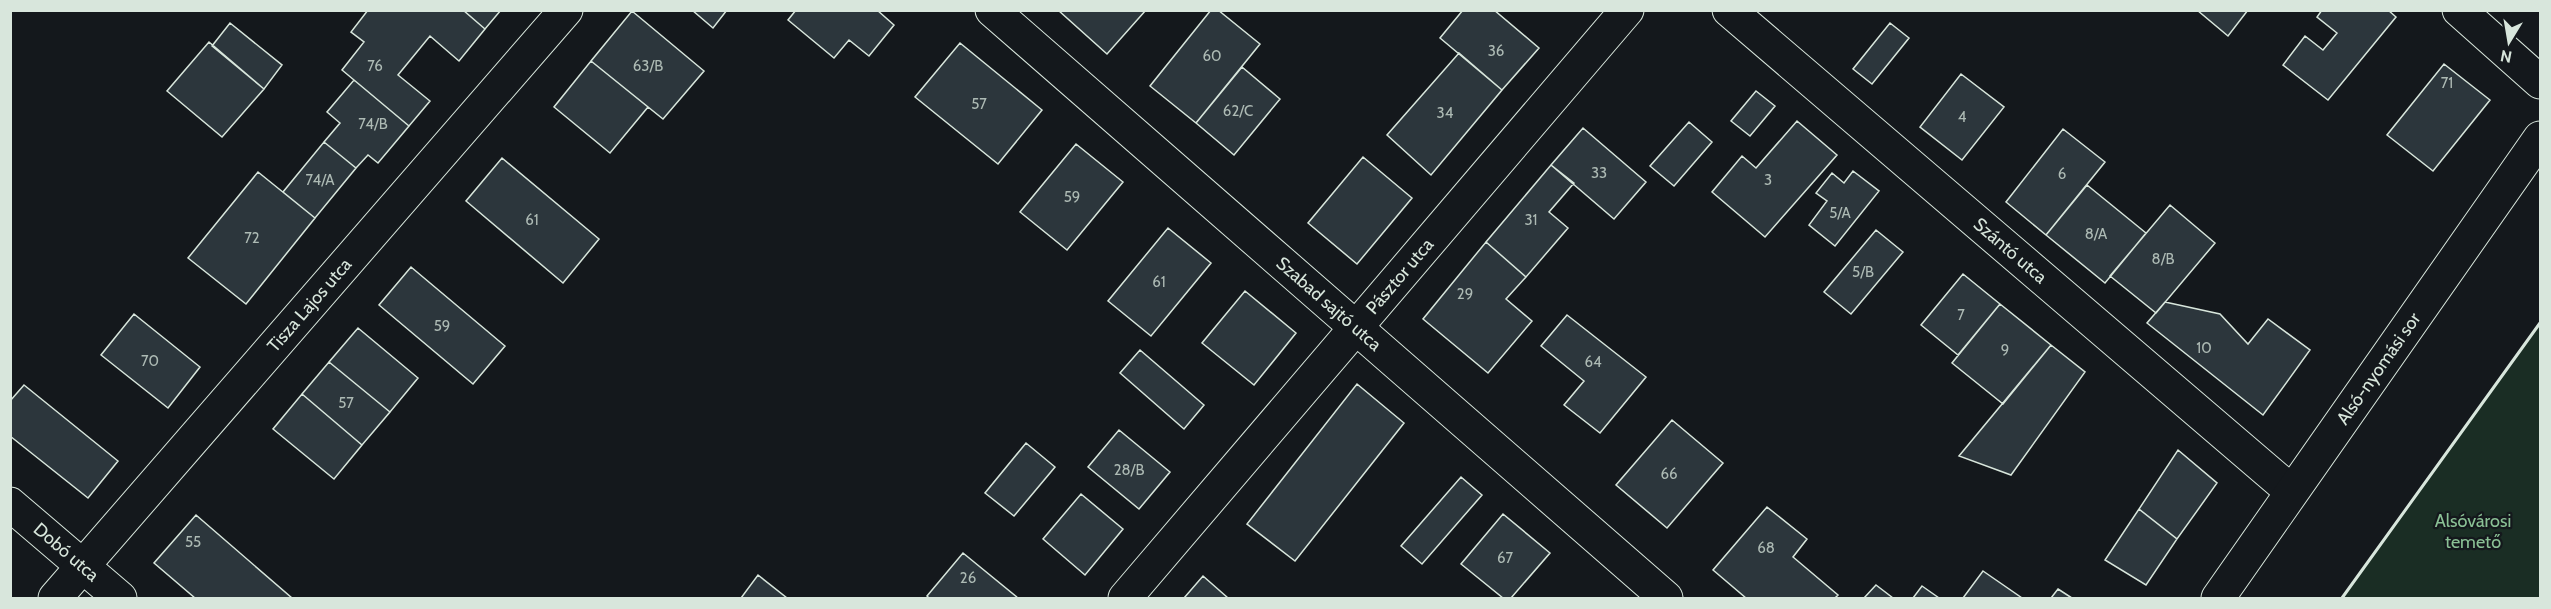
<svg xmlns="http://www.w3.org/2000/svg" width="2551" height="609" viewBox="0 0 2551 609" font-family="Cabin,sans-serif">
  <style>
    .green { fill: #1a2d24; stroke: #939e99; stroke-width: 1.5 }
    .building { fill: #2c363c; stroke: #d8e6dc; stroke-width: 1.5 }
    .lines { fill: none; stroke-linecap: round; stroke-linejoin: round }
    .minor-casing { stroke: #d8e6dc; stroke-width: 35 }
    .minor { stroke: #14181c; stroke-width: 33 }
    .wall { stroke: #d8e6dc; stroke-width: 3 }
    .labels { text-anchor: middle; stroke-width: 4.5; stroke-linejoin: round; paint-order: stroke }
    .number-label { font-size: 15px; fill: #adbab4 }
    .street-label { font-size: 18px; fill: #d8e6dc; stroke: #14181c }
    .park-label { font-size: 18px; fill: #8ac095; stroke: #14181c }
  </style>
  <rect width="100%" height="100%" fill="#14181c"/>
  <path class="green" d="M2540,323V598H2342Z"/>
  <path class="building" d="M368,10H463L485,29L459,61L430,36L398,75L430,101L409,126L342,70L364,42L351,32Z
    M463,10H501L485,29Z
    M692,10H727L713,28Z
    M796,10H877L894,25L869,56L849,40L834,58L788,20Z
    M1058,10H1146L1107,54Z
    M1211,10H1218L1260,44L1196,123L1150,86Z
    M1463,10H1494L1539,48L1502,90L1440,38Z
    M2197,10H2248L2228,36Z
    M2322,10H2388L2396,17L2328,100L2283,65L2305,36L2323,50L2337,33L2317,17Z
    M632,11L704,71L663,119L591,61Z
    M230,23L282,65L264,89L212,46Z
    M1890,23L1909,38L1872,84L1853,69Z
    M209,42L264,89L222,137L167,91Z
    M960,43L1042,110L998,164L915,97Z
    M1459,53L1502,90L1431,175L1387,135Z
    M591,61L648,107L610,153L554,107Z
    M2444,64L2490,100L2433,171L2387,135Z
    M1242,67L1280,99L1234,155L1196,123Z
    M1961,74L2004,107L1962,160L1920,127Z
    M354,80L409,126L378,163L368,155L356,168L324,142L340,123L327,112Z
    M1756,91L1775,106L1750,136L1731,121Z
    M1797,121L1837,155L1765,237L1712,192L1742,156L1756,168Z
    M1689,122L1712,142L1674,186L1650,166Z
    M1583,128L1646,182L1614,219L1551,165Z
    M2063,129L2105,162L2046,235L2006,202Z
    M324,142L356,168L315,218L283,192Z
    M1076,144L1123,182L1067,250L1020,212Z
    M1363,157L1412,198L1357,264L1308,223Z
    M502,158L599,239L563,283L466,201Z
    M1551,165L1574,183L1549,212L1568,228L1526,277L1486,242Z
    M1853,171L1879,191L1835,246L1809,225L1827,201L1816,193L1832,173L1844,183Z
    M258,172L315,218L246,304L188,258Z
    M2087,185L2146,233L2105,283L2046,235Z
    M2170,205L2215,243L2156,313L2110,276Z
    M1168,228L1211,263L1151,336L1108,301Z
    M1876,230L1903,252L1851,314L1824,292Z
    M1486,242L1526,277L1506,299L1532,321L1488,373L1423,319Z
    M411,267L505,346L473,384L379,305Z
    M1963,274L2000,304L1958,355L1921,325Z
    M1245,291L1296,333L1254,385L1202,343Z
    M2165,302L2220,314L2248,344L2268,319L2310,350L2263,415L2147,323Z
    M2000,304L2051,345L2003,404L1952,363Z
    M134,314L200,367L168,408L101,355Z
    M1567,315L1646,377L1600,433L1564,405L1584,381L1541,346Z
    M358,328L418,378L390,412L329,362Z
    M2051,345L2085,372L2011,475L1959,456Z
    M1140,350L1204,405L1184,429L1120,373Z
    M329,362L390,412L362,445L302,394Z
    M1357,384L1404,423L1295,561L1247,524Z
    M24,385L118,461L88,498L10,436V401Z
    M302,394L362,445L334,479L273,429Z
    M1672,420L1723,463L1667,528L1616,485Z
    M1119,430L1170,472L1139,509L1088,467Z
    M1026,443L1055,467L1014,516L985,493Z
    M2178,450L2217,483L2177,539L2139,509Z
    M1461,477L1482,495L1422,564L1401,546Z
    M1081,494L1123,529L1085,575L1043,539Z
    M1767,507L1807,539L1793,557L1838,595L1835,598H1746L1713,570Z
    M2139,509L2177,539L2146,585L2105,560Z
    M1503,514L1550,553L1511,598H1503L1461,564Z
    M196,515L292,598H195L154,563Z
    M963,553L1018,598H929L927,596Z
    M1983,571L2022,598H1963Z
    M758,575L787,598H741Z
    M1203,576L1228,598H1184Z
    M1876,585L1893,598H1864Z
    M1922,586L1939,598H1913Z
    M2058,589L2072,598H2051Z"/>
  <g class="lines">
    <defs>
      <g id="minor">
        <path id="s1" d="M992,10L1666,598"/>
        <path id="s2" d="M1729,10L2291,491"/>
        <path d="M2459,10L2540,82"/>
        <path id="s3" d="M10,504L120,598"/>
        <path id="s4" d="M55,598L566,10"/>
        <path id="s5" d="M1125,598L1627,10"/>
        <path id="s6" d="M2218,598L2540,138"/>
      </g>
    </defs>
    <use href="#minor" class="minor-casing"/>
    <use href="#minor" class="minor"/>
    <path class="wall" d="M2342,598L2540,323"/>
  </g>
  <g class="labels">
    <g class="number-label">
      <text x="1496" y="56">36</text>
      <text x="1212" y="61">60</text>
      <text x="375" y="71">76</text>
      <text x="648" y="71">63/B</text>
      <text x="2447" y="88">71</text>
      <text x="979" y="109">57</text>
      <text x="1238" y="116">62/C</text>
      <text x="1445" y="118">34</text>
      <text x="1962" y="122">4</text>
      <text x="373" y="129">74/B</text>
      <text x="1599" y="178">33</text>
      <text x="2062" y="179">6</text>
      <text x="320" y="185">74/A</text>
      <text x="1768" y="185">3</text>
      <text x="1072" y="202">59</text>
      <text x="1840" y="218">5/A</text>
      <text x="532" y="225">61</text>
      <text x="1531" y="225">31</text>
      <text x="2096" y="239">8/A</text>
      <text x="252" y="243">72</text>
      <text x="2163" y="264">8/B</text>
      <text x="1863" y="277">5/B</text>
      <text x="1159" y="287">61</text>
      <text x="1465" y="299">29</text>
      <text x="1961" y="320">7</text>
      <text x="442" y="331">59</text>
      <text x="2204" y="353">10</text>
      <text x="2005" y="355">9</text>
      <text x="150" y="366">70</text>
      <text x="1593" y="367">64</text>
      <text x="346" y="408">57</text>
      <text x="1129" y="475">28/B</text>
      <text x="1669" y="479">66</text>
      <text x="193" y="547">55</text>
      <text x="1766" y="553">68</text>
      <text x="1505" y="563">67</text>
      <text x="968" y="583">26</text>
    </g>
    <g class="street-label">
      <text dy="6" stroke="none"><textPath href="#s2" startOffset="370">Szántó utca</textPath></text>
      <text dy="6" stroke="none"><textPath href="#s5" startOffset="423">Pásztor utca</textPath></text>
      <text dy="6" stroke="none"><textPath href="#s4" startOffset="388">Tisza Lajos utca</textPath></text>
      <text dy="6" stroke="none"><textPath href="#s1" startOffset="447">Szabad sajtó utca</textPath></text>
      <text dy="6" stroke="none"><textPath href="#s6" startOffset="280">Alsó-nyomási sor</textPath></text>
      <text dy="6" stroke="none"><textPath href="#s3" startOffset="74">Dobó utca</textPath></text>
    </g>
    <g class="park-label">
      <text x="2473" y="527">Alsóvárosi<tspan x="2473" dy="21">temető</tspan></text>
    </g>
  </g>
  <rect width="2551" height="609" fill="none" stroke="#d8e6dc" stroke-width="24"/>
  <g transform="translate(2509 42) rotate(191)" stroke="#14181c" stroke-width="4.5" paint-order="stroke">
  <path d="M0-4.5L10 22L0 15L-10 22Z" fill="#d8e6dc"/>
  <text y="-9" font-size="16" font-weight="bold" text-anchor="middle" fill="#d8e6dc">N</text>
  </g>
</svg>
